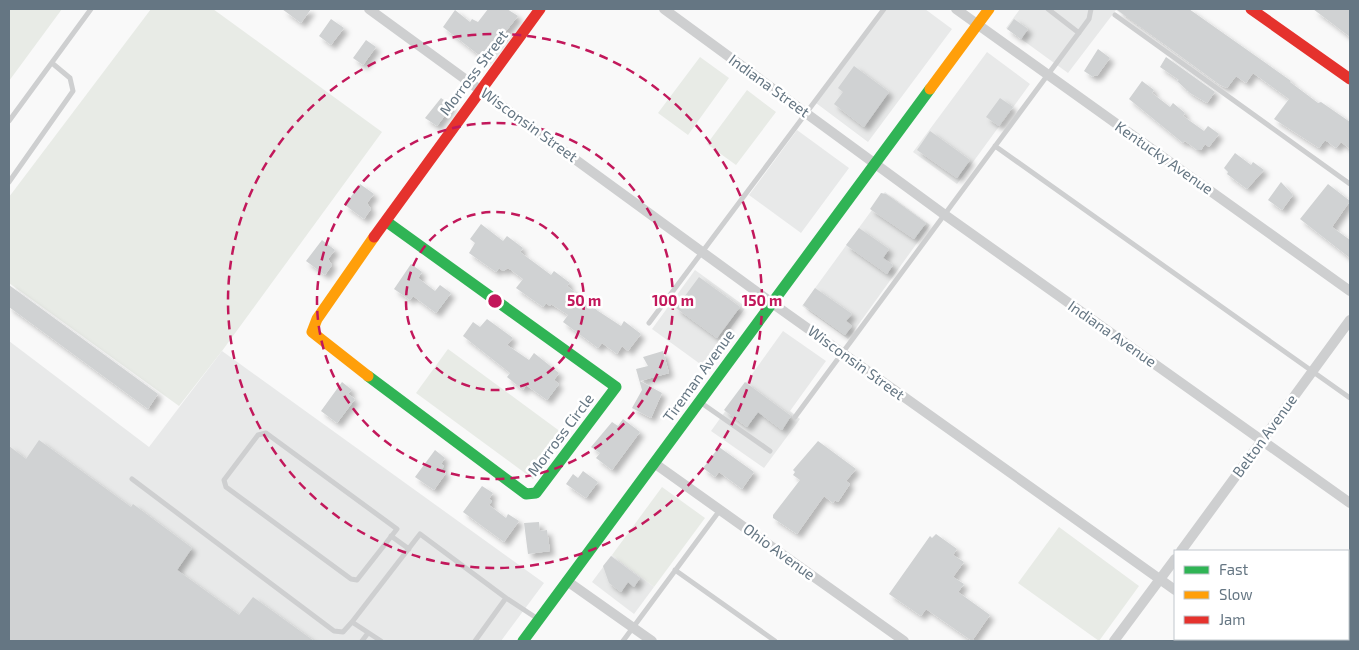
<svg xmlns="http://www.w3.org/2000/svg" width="1359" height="650" viewBox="0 0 1359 650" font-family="'Exo 2',sans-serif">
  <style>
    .built { fill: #e8e9e9 }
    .green { fill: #e8ebe6 }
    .building { fill: #d0d2d3; filter: url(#shadow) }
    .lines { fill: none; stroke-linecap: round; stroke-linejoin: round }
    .lane { stroke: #cecfd0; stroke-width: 5 }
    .street { stroke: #cecfd0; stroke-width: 10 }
    .fast { stroke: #30b455; stroke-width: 11 }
    .slow { stroke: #ff9f0a; stroke-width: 11 }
    .jam { stroke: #e5322d; stroke-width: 11 }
    .ring { fill: none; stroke: #c2185b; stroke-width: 2.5; stroke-dasharray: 9 6 }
    .labels { text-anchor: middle; stroke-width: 5; stroke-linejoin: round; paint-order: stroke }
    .street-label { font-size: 15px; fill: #657683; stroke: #fff }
    .centre { fill: #c2185b; stroke: #fff; stroke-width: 2.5 }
    .ring-label { font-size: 15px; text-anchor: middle; font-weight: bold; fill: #c2185b; stroke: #fff; stroke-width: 5; stroke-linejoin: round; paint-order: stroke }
  </style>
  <defs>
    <filter id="shadow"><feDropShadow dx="4.5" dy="4.5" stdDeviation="2.5" flood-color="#0004"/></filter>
  </defs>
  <rect width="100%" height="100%" fill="#f9f9f9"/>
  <path class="built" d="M886,9H925L952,29L868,142L816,103Z
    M1020,9H1191L1164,44L1116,10L1068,73L1006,28Z
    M987,52L1030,84L957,184L913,152Z
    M797,130L849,168L801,233L749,195Z
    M885,192L930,225L848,339L802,306Z
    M695,270L746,307L703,366L652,329Z
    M783,331L826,361L790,411L800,419L764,468L711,431Z
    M9,341L149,447L222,351L544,583L501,641H9Z
    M612,555L654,587L634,614L592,582Z"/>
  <path class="green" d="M9,9H62L9,81Z
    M151,9H213L382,132L222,351L179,406L9,283V197Z
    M700,57L729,78L688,135L658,113Z
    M747,90L776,112L736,165L707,144Z
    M448,349L565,435L533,479L416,393Z
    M662,487L705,518L654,587L612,555Z
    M1059,527L1139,586L1099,641L1018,583Z"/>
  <path class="building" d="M282,9H311L301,23Z
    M488,9H507L518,16L484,59L443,27L455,10L470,22L472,19L478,22Z
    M1116,9H1189L1291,81L1290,82L1318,103L1321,102L1350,122V149L1341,142L1336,148L1325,140L1319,148L1274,119L1289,99L1253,73L1246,83L1236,76L1227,88L1220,85Z
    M1313,9H1350V37L1329,21Z
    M331,19L344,28L331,45L319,36Z
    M1014,19L1028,29L1021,39L1007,29Z
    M366,40L376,47L363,65L353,58Z
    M1098,49L1110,58L1097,76L1095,75L1093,77L1084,71Z
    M1166,57L1215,92L1207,103L1190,93L1177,81L1179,80L1160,67Z
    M854,66L889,92L864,127L834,104L843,92L838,88Z
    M1142,81L1154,90L1152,93L1170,107L1173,103L1185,113L1183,116L1204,131L1208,126L1219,134L1209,147L1205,144L1201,150H1197L1185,141L1183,143L1129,99Z
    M441,98L452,106L437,126L425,118Z
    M1000,98L1013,107L999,126L986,117Z
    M930,131L970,160L957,178L917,150Z
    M1235,153L1251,165L1253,162L1264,170L1247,189L1227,174L1228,172L1224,168Z
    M1281,182L1293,195L1282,210L1268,200Z
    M360,184L374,194L367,203L371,209L364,219L345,205Z
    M1328,184L1350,201L1332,227L1350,240V258L1300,219Z
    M881,193L886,194L926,223L914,239L870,209Z
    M481,224L503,241L507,236L523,248L520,252L551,275L554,271L570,283L567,286L598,311L621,326L624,321L641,334L628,351L622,346L617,354L602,343L598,348L563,322L568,315L551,304L550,306L546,303L543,307L516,288L523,279L508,268L503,271L499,268L496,272L469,253L475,243L470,239Z
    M859,228L889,249L883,258L893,265L887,274L846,245Z
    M322,240L335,250L328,259L332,265L325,275L306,261Z
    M411,264L422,272L418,278L435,291L440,285L451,293L436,313L413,296L410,300L394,289Z
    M699,277L740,307L717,338L676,308Z
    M9,285L158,394L148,409L9,307Z
    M815,288L852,314L846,321L852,326L845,335L803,305Z
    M487,319L513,338L507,345L529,360L534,353L559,373L554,380L559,384L547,400L526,385L523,390L507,377L510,373L463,336L473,322L480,327Z
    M663,351L669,373L640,381L662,393L651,418L632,408L642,390L636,369L648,366L643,357Z
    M342,382L352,390L348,394L355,399L337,423L321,411Z
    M745,382L791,416L782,430L758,412L747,427L724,410Z
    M623,419L640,432L612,470L596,458L600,453L591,447L612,422L618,426Z
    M39,440L131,507L133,504L192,548L177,570L239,615L253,597L314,641H9V446L26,459Z
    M818,441L856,469L846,481L850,484L838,502L835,500L833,503L824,496L797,534L773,518V515L800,480L793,475L795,472L793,470Z
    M719,447L754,472L742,489L719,472L715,477L703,468Z
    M435,450L445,458L441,464L444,466L441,470L446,473L434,490L415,477Z
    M583,471L598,482L586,498L566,484L573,474L578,478Z
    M482,486L493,493L489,499L492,501L489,505L506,518L508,514L519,521L504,542L463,512Z
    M539,522L540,531L547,530L550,551L528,554L524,523Z
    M936,534L957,549L953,555L964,562L953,577L964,584L958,592L990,615L972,641L926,609L921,616L889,594L930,536L932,538Z
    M611,556L640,578L634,587L628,582L621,592L609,583L603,566Z"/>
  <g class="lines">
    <path class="lane" d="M1048,9L1079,33
      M1115,15L1350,184
      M9,121L91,9
      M995,146L1350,398
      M9,182L73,91L70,78L52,63
      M649,323L884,9
      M700,402L770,451
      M795,417L1089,19L1091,9
      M266,433L397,529L357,580L351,579L226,487L224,480L258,435Z
      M132,479L334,631L343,632L352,622L420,534L506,598L475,641
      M391,536L409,549
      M675,570L775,641
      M506,598L538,619
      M352,622L381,641
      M362,641L368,633
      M623,641L720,510"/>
    <path class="street" d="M369,9L772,303L1175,590
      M664,9L945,215L1350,503
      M956,9L1350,291
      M654,463L904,641
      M1181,551L1350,320
      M567,581L652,641
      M1243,639L1246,641
      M1114,641L1175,559"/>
    <path class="fast" d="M368,376L526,494L536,493L616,387L387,222
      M523,641L930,89"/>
    <path class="slow" d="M930,89L989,9
      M368,376L312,332L317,319L374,237"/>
    <path class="jam" d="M1251,9L1350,79
      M374,237L540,9"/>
  </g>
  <g class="ring">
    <circle cx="495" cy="301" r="89"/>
    <circle cx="495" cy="301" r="178"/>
    <circle cx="495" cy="301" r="267"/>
  </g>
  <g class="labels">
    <g class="street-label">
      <text transform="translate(474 73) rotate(-53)" y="5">Morross Street</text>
      <text transform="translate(769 86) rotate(36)" y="5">Indiana Street</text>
      <text transform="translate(529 125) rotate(36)" y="5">Wisconsin Street</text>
      <text transform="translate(1164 158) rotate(35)" y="5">Kentucky Avenue</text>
      <text transform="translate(1112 334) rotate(35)" y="5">Indiana Avenue</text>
      <text transform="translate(856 363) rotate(36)" y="5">Wisconsin Street</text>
      <text transform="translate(699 376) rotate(-54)" y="5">Tireman Avenue</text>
      <text transform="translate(561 435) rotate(-53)" y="5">Morross Circle</text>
      <text transform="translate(1265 436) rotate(-54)" y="5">Belton Avenue</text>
      <text transform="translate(779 552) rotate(36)" y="5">Ohio Avenue</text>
    </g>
  </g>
  <circle cx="495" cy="301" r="8" class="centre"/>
  <g class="ring-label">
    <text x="584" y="306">50 m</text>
    <text x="673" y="306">100 m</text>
    <text x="762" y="306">150 m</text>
  </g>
  <rect width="1359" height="650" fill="none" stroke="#657683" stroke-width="20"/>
  <rect x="1174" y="550" width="175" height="90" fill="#ffffff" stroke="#c1c8cd"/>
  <rect x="1184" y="566" width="25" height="8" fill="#30b455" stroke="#c1c8cd"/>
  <text x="1219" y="575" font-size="15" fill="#657683">Fast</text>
  <rect x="1184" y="591" width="25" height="8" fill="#ff9f0a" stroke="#c1c8cd"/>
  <text x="1219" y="600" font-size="15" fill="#657683">Slow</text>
  <rect x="1184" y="616" width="25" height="8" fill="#e5322d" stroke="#c1c8cd"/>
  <text x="1219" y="625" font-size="15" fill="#657683">Jam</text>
</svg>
